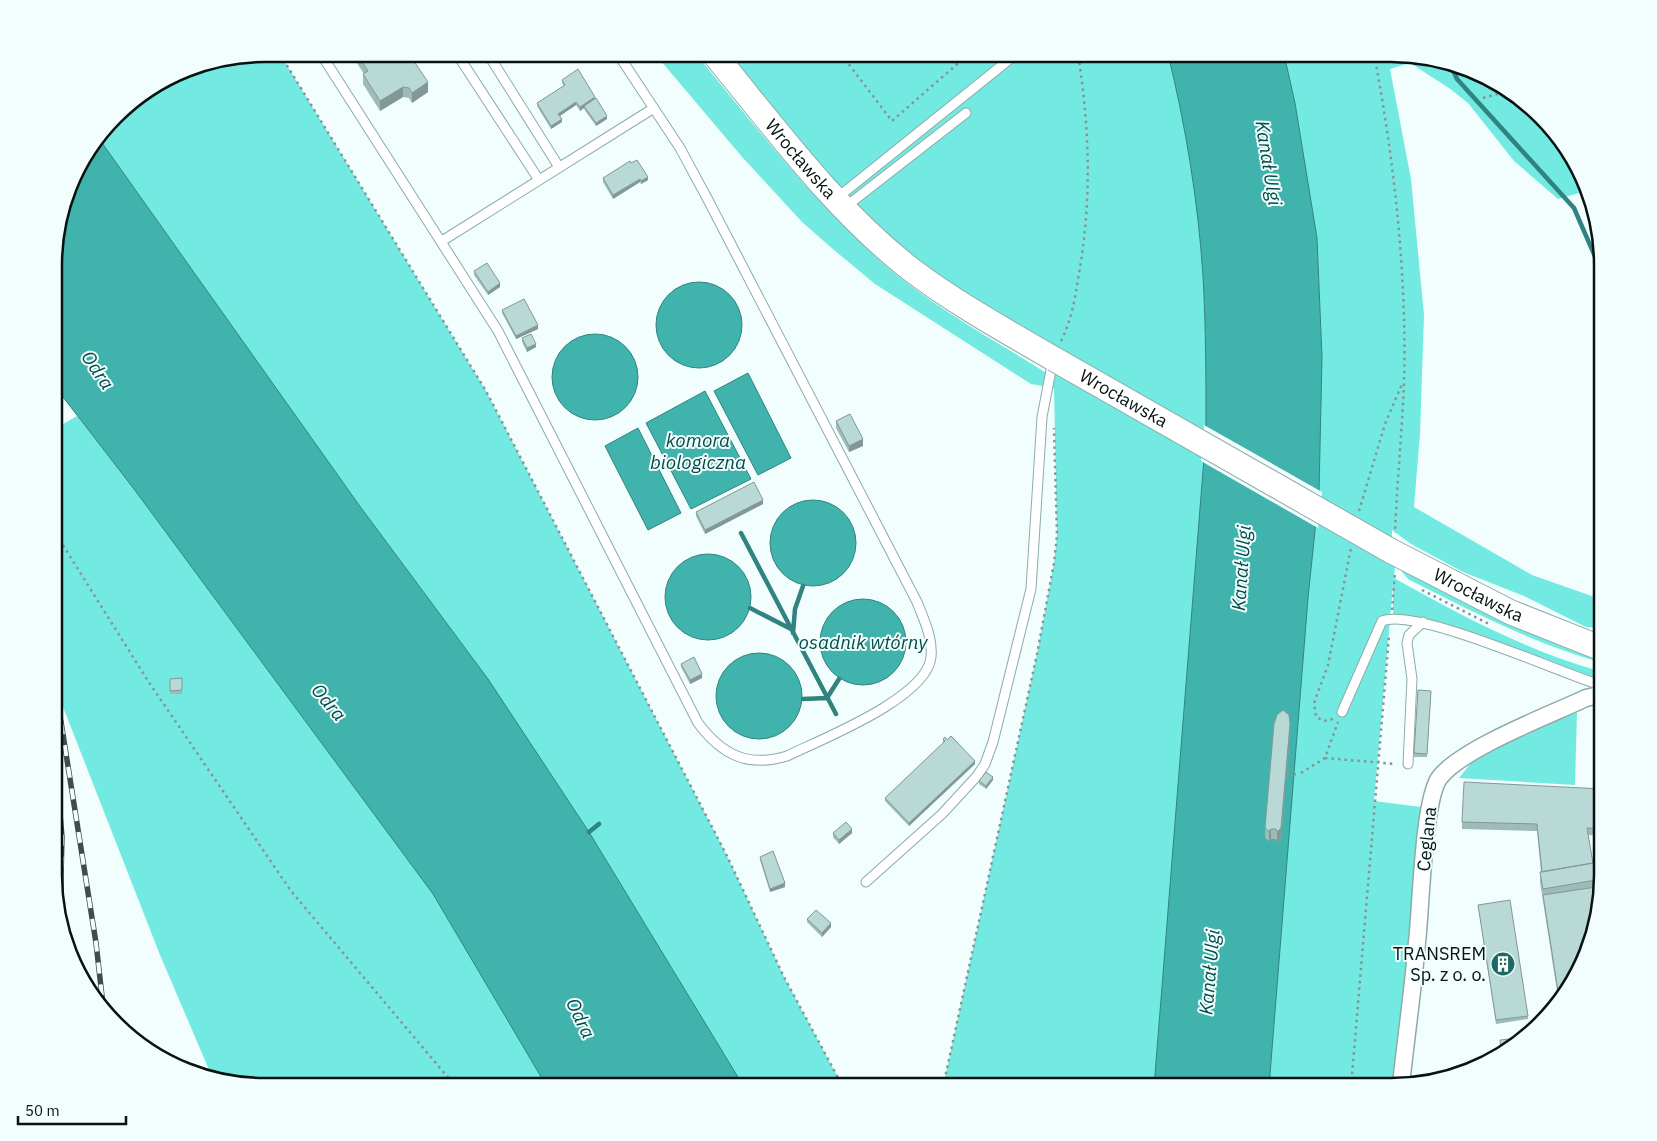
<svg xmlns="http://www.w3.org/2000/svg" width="1657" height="1141" viewBox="0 0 1657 1141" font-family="'IBM Plex Sans',sans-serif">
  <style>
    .green { fill: #72eae2 }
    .water { fill: #41b3ad; stroke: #30837e }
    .pier { fill: #f1fefd }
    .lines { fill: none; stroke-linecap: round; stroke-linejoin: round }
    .stream { stroke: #30837e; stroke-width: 4.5 }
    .lane-casing { stroke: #8caba8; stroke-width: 11 }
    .street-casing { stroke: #8caba8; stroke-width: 19 }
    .secondary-casing { stroke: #8caba8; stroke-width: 26 }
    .path { stroke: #889493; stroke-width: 2.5; stroke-dasharray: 2.5 4; stroke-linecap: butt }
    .lane { stroke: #fff; stroke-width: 9 }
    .street { stroke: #fff; stroke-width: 16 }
    .secondary { stroke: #fff; stroke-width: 24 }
    .rail-casing { stroke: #404c4b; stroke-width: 5.5 }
    .rail { stroke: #f1fefd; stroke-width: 4; stroke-dasharray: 11; stroke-linecap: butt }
    .secondary-bridge-casing { stroke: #8caba8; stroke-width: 26; stroke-linecap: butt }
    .secondary-bridge { stroke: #fff; stroke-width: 24 }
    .wall { fill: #9fbbb8 }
    .shaded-wall { fill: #829896 }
    .building { fill: #b9d9d6; stroke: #829896 }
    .labels { text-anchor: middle; stroke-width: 4; stroke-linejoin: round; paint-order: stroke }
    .street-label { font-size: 18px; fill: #071211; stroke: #f1fefd }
    .poi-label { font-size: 18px; fill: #071211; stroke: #f1fefd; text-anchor: end }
    .water-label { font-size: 19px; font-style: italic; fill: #034b47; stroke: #f1fefd }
    .rim { fill: none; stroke: #071211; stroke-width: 2.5 }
  </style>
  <rect width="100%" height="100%" fill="#f1fefd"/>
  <path class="green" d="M266,54H280L486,391L727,856L784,977L843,1087H744L589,832L488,679L359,505L100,140L126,107L185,70Z
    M655,54H696C756,127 814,203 886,266C934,308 998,342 1053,377L1057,349L985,307L911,254L865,216L726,54H1168C1186,127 1198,201 1203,276C1206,328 1206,380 1206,433L1154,1087H943L1037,654L1054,563L1057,535L1054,388L1031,384L875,284L834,250L802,222L743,158Z
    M1284,54H1405L1460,65L1520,97L1581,172L1586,191L1558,199L1514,161L1468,103L1449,88L1410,63L1390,69L1411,179L1424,315L1420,434L1414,507L1532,575L1603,600V628L1586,627L1524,596L1463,572L1411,544L1392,530V551L1396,553L1394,578C1460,615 1529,652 1603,672V682L1434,622L1393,614V585L1374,801L1429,808L1401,1085L1392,1087H1269L1308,598L1319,492L1322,357L1317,238L1295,103Z
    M77,416L134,489L433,894L547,1087H252L213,1079L160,955L56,689V428Z
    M1398,567L1466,604L1528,631L1603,659V663C1534,644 1471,611 1408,579Z
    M1577,712L1575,785L1459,778L1475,758Z"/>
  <path class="water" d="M1168,54H1284L1295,103L1317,238L1322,357L1319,492L1308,598L1269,1087H1154L1206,433C1206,380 1206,328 1203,276C1198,201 1186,127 1168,54Z
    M100,140L359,505L488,679L589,832L744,1087H547L433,894L134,489L56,388V238L76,172Z
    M656 325a43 43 0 1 1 86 0a43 43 0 1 1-86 0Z
    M552 377a43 43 0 1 1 86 0a43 43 0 1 1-86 0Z
    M748,373L791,458L758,475L714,391Z
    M705,391L751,479L691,509L646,423Z
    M638,428L681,513L648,530L605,446Z
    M770 543a43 43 0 1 1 86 0a43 43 0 1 1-86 0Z
    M665 597a43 43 0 1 1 86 0a43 43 0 1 1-86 0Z
    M820 642a43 43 0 1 1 86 0a43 43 0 1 1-86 0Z
    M716 696a43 43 0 1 1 86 0a43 43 0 1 1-86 0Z"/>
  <path class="pier" d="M1204,425L1322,492L1318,528L1201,461Z"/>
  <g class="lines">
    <path class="stream" d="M1450,63L1457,79L1574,208L1603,275
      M741,533L836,714
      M750,608L791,629
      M793,633L795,609L803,586
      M803,699L827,698L839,679
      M589,832L599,824"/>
    <defs>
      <path id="lane" d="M321,54L498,331L698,723C722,755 748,768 787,756C822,739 927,698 931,657C933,638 924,620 917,602L707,198L680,148L618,54
        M457,54L539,180
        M488,54L559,167
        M837,198L1016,54
        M844,208L966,113
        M442,241L654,108
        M1342,712L1382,621C1416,607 1560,673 1603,686
        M1408,764L1412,679L1407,643L1409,635L1423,622
        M866,882L942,814L977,776L985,764L993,742L1031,589L1042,417L1053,360"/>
      <path id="street" d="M1401,1085C1406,1037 1413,990 1417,942C1421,910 1423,798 1440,777C1463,748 1550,715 1586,698L1603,694"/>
      <g id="secondary">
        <path id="s1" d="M714,54C776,129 835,211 913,271C957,304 1006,331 1054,359"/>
        <path id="s2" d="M1391,551L1510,612L1603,649"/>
      </g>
    </defs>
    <use href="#lane" class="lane-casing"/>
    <use href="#street" class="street-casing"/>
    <use href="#secondary" class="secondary-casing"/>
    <path class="path" d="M280,54L486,391L727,856L784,977L843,1087
      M841,54L892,121L963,59L960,54
      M1374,54C1394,158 1407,276 1404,382C1402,432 1397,483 1395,533
      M1483,98L1508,91
      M1061,341C1071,321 1075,300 1078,279C1092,203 1090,130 1078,54
      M1359,511L1385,424L1402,384
      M56,534L148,681L291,891L456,1087
      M1422,590L1491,625
      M1392,610L1395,573
      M1333,719L1324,721L1316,717L1314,703L1328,665L1351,548
      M1325,758L1396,764
      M1287,773L1299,775
      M1301,773L1325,758L1338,722
      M943,1087L1037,654L1054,563L1057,535L1054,428
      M1351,1087L1389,636"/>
    <use href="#lane" class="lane"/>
    <use href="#street" class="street"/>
    <use href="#secondary" class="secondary"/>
    <defs>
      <path id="rail" d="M56,702L61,722L96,943L103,1005
        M56,769L62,837L60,915"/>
    </defs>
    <use href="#rail" class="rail-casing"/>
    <use href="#rail" class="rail"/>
    <defs>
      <g id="secondary-bridge">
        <path id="s3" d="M1054,359L1391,551"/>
      </g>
    </defs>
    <use href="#secondary-bridge" class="secondary-bridge-casing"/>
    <use href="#secondary-bridge" class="secondary-bridge"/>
  </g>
  <path class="wall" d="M355,54H409L428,92L412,103L409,98L403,97L380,111L363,84V74H364L355,60Z
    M562,80L595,99L607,119L596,126L584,109V108L580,111L576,105L560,116L562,122L551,129L537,106V103L564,86L562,83Z
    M631,163L648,180L641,184L640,182L613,199L603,182V178Z
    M474,271L500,287L488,295L474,275Z
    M502,310L538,329L516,339L502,313Z
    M522,338L536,347L527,352L522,342Z
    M836,421L863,446L849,452L836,428Z
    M763,504L705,534L696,516V512Z
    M681,664L702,678L690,684L681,667Z
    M170,679L182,690V694H170Z
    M1418,690L1431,691L1427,757H1414Z
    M1290,734L1281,838L1277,842L1276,839H1271L1269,841L1265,838V828Z
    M943,739L975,764L909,826L885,801V798L944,743L943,742Z
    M993,780L986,789L979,784V781Z
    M1603,789V836L1588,835L1596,880L1592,944L1559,1004L1540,882V872H1541L1537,831L1462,829V822Z
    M833,833H852L839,844L833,837Z
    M760,857L785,887L770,892L760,860Z
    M1478,905L1528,1016V1019L1496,1024Z
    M807,919L831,927L822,937L807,922Z"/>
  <path class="shaded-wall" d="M428,82V92L412,103V93Z
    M403,87V97L380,111V101Z
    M595,97V101L584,106V108L580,111V107Z
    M576,102V105L558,117V114Z
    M607,116V119L596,126V123Z
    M562,119V122L551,129V126Z
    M648,177V180L641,184V181Z
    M640,179V182L613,199V195Z
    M500,283V287L488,295V292Z
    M538,325V329L516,339V336Z
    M536,344V347L527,352V348Z
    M863,439V446L849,452V446Z
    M763,500V504L705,534V530Z
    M702,674V678L690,684V680Z
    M1290,724V734L1281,838L1277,842V832Z
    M975,761V764L909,826V823Z
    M993,777V780L986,789V786Z
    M852,829V833L839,844V840Z
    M1271,829V839L1269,841V831Z
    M785,883V887L770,892V889Z
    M831,923V927L822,937V933Z"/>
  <path class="building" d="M357,54H409L428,82L412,93L409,88L403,87L380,101L363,74L368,71Z
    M578,69L595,97L580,107L576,102L558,114L562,119L551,126L537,103L565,85L562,80Z
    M596,98L607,116L596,123L584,106Z
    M637,160L648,177L641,181L640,179L613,195L603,178L630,161L631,163Z
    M487,263L500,283L488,292L474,271Z
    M524,299L538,325L516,336L502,310Z
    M531,334L536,344L527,348L522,338Z
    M850,414L863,439L849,446L836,421Z
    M754,482L763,500L705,530L696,512Z
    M694,657L702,674L690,680L681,664Z
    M182,678V690L170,691V679Z
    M1418,690L1431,691L1427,754L1414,753Z
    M1283,710L1289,715L1290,724L1281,828L1277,832L1276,829H1271L1269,831L1265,828L1274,724L1277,715Z
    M951,736L975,761L909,823L885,798L945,741L943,739L945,737L947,740Z
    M986,772L993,777L986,786L979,781Z
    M1464,782L1603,789V829L1587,828L1593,863L1542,872L1537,824L1462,822Z
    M846,822L852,829L839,840L833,833Z
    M773,851L785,883L770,889L760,857Z
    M1593,863L1596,880L1543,889L1540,872Z
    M1596,887L1599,907L1592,944L1560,1004L1543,895Z
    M1510,900L1528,1016L1496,1020L1478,905Z
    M816,910L831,923L822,933L807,919Z
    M1519,1038L1501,1052L1500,1040Z"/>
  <defs>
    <symbol id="building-disc" viewBox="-11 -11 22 22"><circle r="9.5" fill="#1d6965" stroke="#f1fefd"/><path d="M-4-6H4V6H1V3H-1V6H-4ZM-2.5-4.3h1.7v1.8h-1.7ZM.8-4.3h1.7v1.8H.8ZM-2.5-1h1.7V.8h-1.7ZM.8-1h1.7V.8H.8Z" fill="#fff"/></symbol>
  </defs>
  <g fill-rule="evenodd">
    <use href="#building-disc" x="1489" y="950" width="28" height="28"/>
  </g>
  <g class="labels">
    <g class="street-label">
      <text dy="6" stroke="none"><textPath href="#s1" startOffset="136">Wrocławska</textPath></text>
      <text dy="6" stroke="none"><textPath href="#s3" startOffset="80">Wrocławska</textPath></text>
      <text dy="6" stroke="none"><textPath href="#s2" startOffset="98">Wrocławska</textPath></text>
      <text transform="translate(1427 839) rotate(-84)" y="6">Ceglana</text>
    </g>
    <g class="poi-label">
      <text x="1486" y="960">TRANSREM<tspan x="1486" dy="21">Sp. z o. o.</tspan></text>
    </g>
    <g class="water-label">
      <text transform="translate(1269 163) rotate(81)" y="7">Kanał Ulgi</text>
      <text transform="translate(98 370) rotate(56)" y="7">Odra</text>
      <text x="698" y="447">komora<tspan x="698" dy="22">biologiczna</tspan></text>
      <text transform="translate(1241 568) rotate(-86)" y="7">Kanał Ulgi</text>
      <text x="863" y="649">osadnik wtórny</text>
      <text transform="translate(329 702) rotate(50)" y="7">Odra</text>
      <text transform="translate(1209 972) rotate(-85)" y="7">Kanał Ulgi</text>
      <text transform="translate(581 1018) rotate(64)" y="7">Odra</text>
    </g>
  </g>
  <path d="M0 0H1657V1141H0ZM265 62H1391A203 203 0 0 1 1594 265V875A203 203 0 0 1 1391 1078H265A203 203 0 0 1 62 875V265A203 203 0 0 1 265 62Z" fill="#f1fefd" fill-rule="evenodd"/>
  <path class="rim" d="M265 62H1391A203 203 0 0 1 1594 265V875A203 203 0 0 1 1391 1078H265A203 203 0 0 1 62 875V265A203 203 0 0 1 265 62Z"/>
  <path d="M18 1116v8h108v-8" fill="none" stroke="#071211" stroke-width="2.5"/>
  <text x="25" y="1116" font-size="15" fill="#071211" stroke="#f1fefd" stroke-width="4" paint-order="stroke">50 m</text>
</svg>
